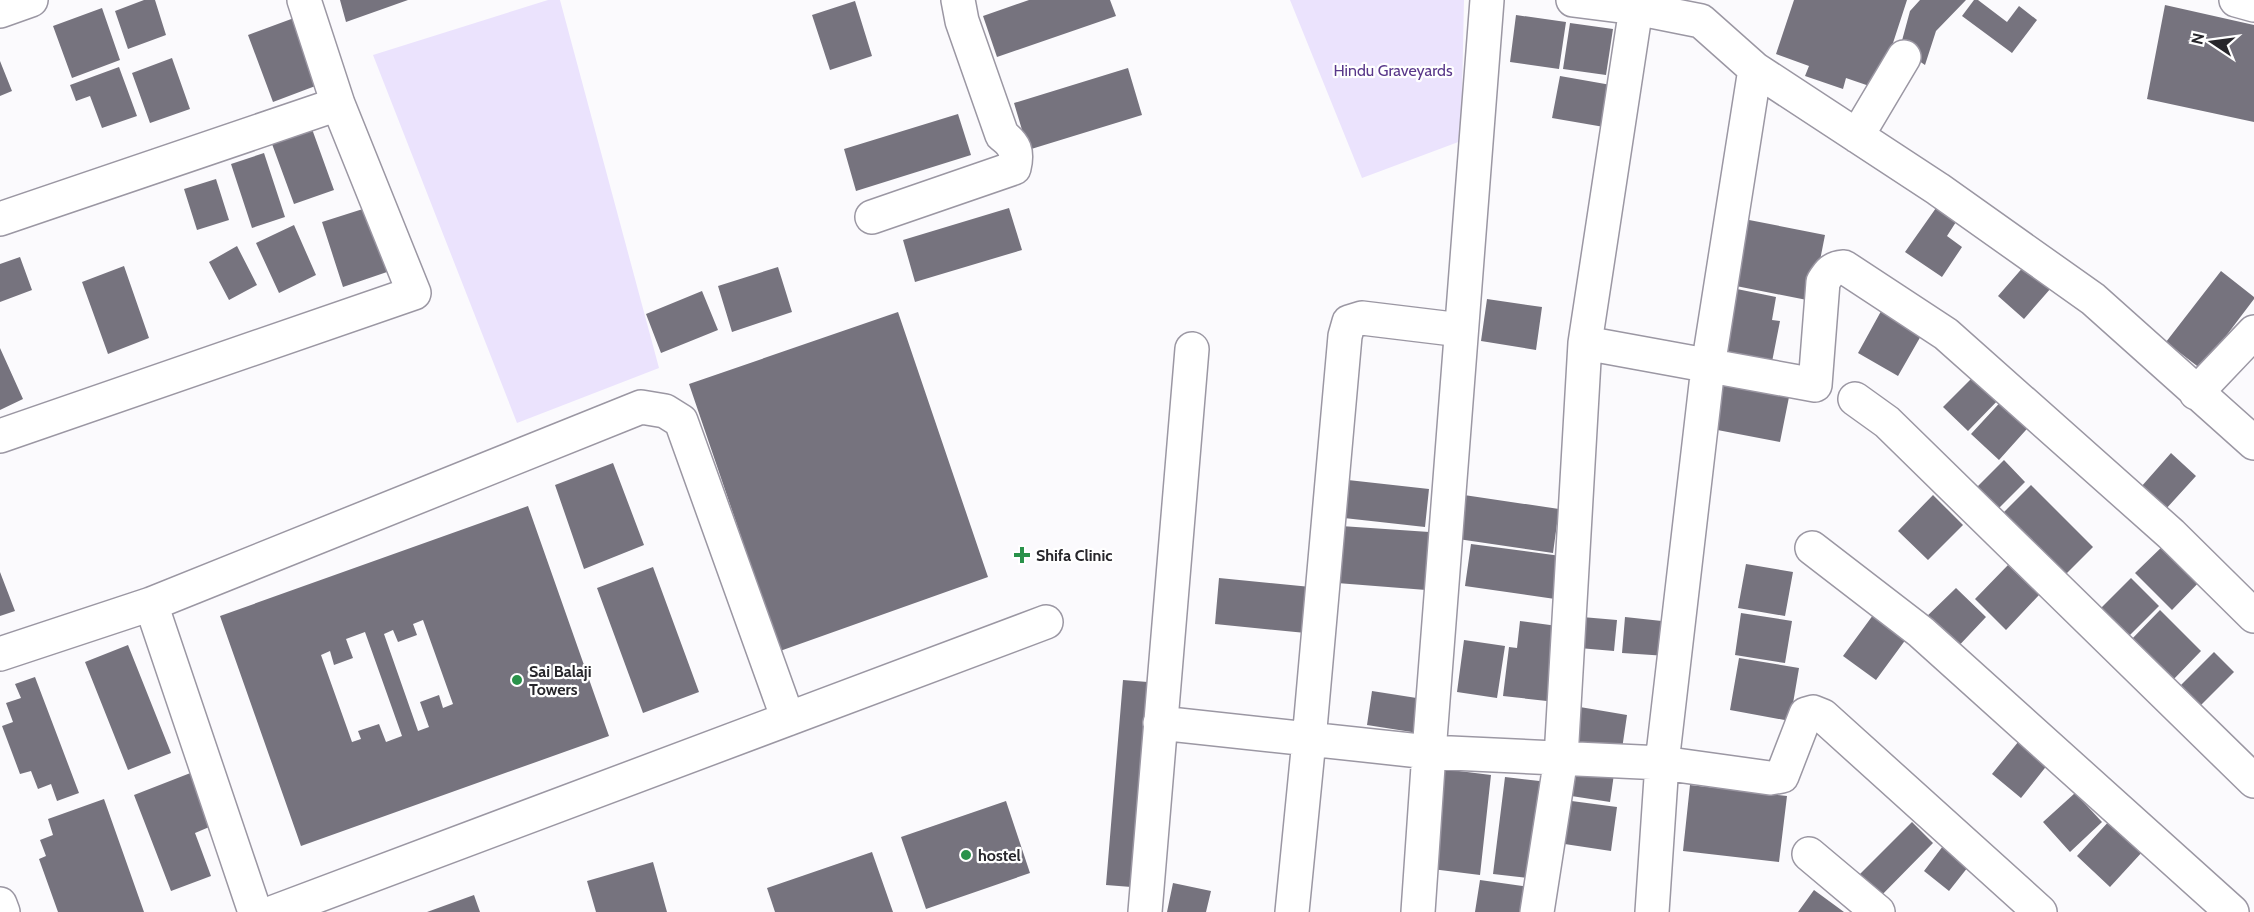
<svg xmlns="http://www.w3.org/2000/svg" width="2254" height="912" viewBox="0 0 2254 912" font-family="Cabin,sans-serif">
  <style>
    .green { fill: #ebe3fd }
    .building { fill: #76737e; fill-rule: evenodd }
    .lines { fill: none; stroke-linecap: round; stroke-linejoin: round }
    .minor-casing { stroke: #9b97a3; stroke-width: 36 }
    .minor { stroke: #fff; stroke-width: 33 }
    .poi-dot { fill: #29924a; stroke: #fff; stroke-width: 2 }
    .labels { text-anchor: middle; stroke-width: 4.5; stroke-linejoin: round; paint-order: stroke }
    .park-label { font-size: 16px; fill: #59388a; stroke: #fff }
    .poi-label { font-size: 16px; font-weight: bold; fill: #27262b; stroke: #fff; text-anchor: start }
  </style>
  <rect width="100%" height="100%" fill="#fbfafd"/>
  <path class="green" d="M548,0H560L659,368L517,423L373,55Z
    M1290,0H1464L1461,141L1362,178Z"/>
  <path class="building" d="M144,0H155L166,35L128,49L115,11Z
    M340,0H408L346,22Z
    M1029,0H1110L1116,16L997,57L983,16Z
    M1794,0H1907L1878,89L1846,78L1843,89L1805,76L1809,66L1776,54Z
    M1920,0H1966L1936,31L1925,65L1900,48L1910,11Z
    M1974,0H1978L2007,22L2019,6L2037,20L2012,53L1962,16Z
    M855,1L872,56L830,70L812,15Z
    M2165,5L2254,25V122L2147,99Z
    M102,8L120,60L72,78L53,26Z
    M1516,15L1566,22L1559,69L1510,62Z
    M294,18L318,85L273,102L248,35Z
    M1570,23L1613,29L1606,75L1563,69Z
    M172,58L190,109L150,123L132,73Z
    M0,61L12,91L0,96Z
    M119,67L137,116L102,128L90,96L76,101L70,85Z
    M1128,68L1142,115L1028,150L1014,103Z
    M1560,76L1611,85L1604,127L1552,118Z
    M958,114L971,155L856,191L844,149Z
    M312,129L334,190L294,204L272,144Z
    M264,153L285,217L252,228L231,164Z
    M216,179L229,220L197,230L184,189Z
    M366,208L387,272L343,287L322,222Z
    M1009,208L1022,250L915,282L903,240Z
    M1936,208L1956,222L1947,236L1962,247L1942,277L1905,252Z
    M1744,219L1825,235L1812,301L1731,285Z
    M294,225L316,275L279,293L256,243Z
    M237,246L257,285L229,300L209,262Z
    M20,257L32,290L0,302V264Z
    M2025,265L2051,288L2024,319L1998,296Z
    M124,266L149,338L108,354L82,282Z
    M778,267L792,312L732,332L718,286Z
    M2221,271L2254,297V299L2201,369L2166,342Z
    M1732,288L1776,297L1772,320L1780,321L1771,367L1719,357Z
    M702,291L718,330L661,353L646,314Z
    M1487,299L1542,307L1536,350L1481,341Z
    M1885,304L1926,327L1898,376L1858,353Z
    M898,312L988,577L780,651L689,384Z
    M0,348L23,399L0,410Z
    M1980,370L2004,394L1968,431L1943,407Z
    M1716,378L1790,392L1780,442L1707,428Z
    M2006,396L2034,421L1999,460L1971,434Z
    M2171,453L2196,476L2165,510L2141,487Z
    M2004,460L2025,482L1990,517L1968,496Z
    M613,463L644,545L584,569L555,485Z
    M1348,480L1429,489L1425,527L1344,518Z
    M2031,485L2093,547L2057,583L1995,521Z
    M1464,495L1559,509L1553,553L1458,539Z
    M1933,495L1963,525L1928,560L1898,531Z
    M528,506L609,736L301,846L220,616ZM423,620L453,704L443,708L439,695L420,702L429,727L418,731L384,634L393,630L398,642L417,635L413,624ZM365,632L402,736L386,742L379,724L358,731L361,739L352,742L321,655L330,651L334,665L353,658L346,639Z
    M1341,526L1444,533L1439,591L1337,583Z
    M2169,540L2205,576L2172,610L2135,573Z
    M1471,544L1568,557L1562,600L1465,586Z
    M1746,564L1793,572L1785,616L1738,608Z
    M2008,565L2039,595L2006,630L1975,599Z
    M653,567L699,692L643,713L597,588Z
    M0,572L15,611L0,616Z
    M1219,578L1321,588L1316,634L1215,624Z
    M2131,578L2159,606L2125,640L2097,612Z
    M1956,588L1986,617L1953,652L1922,621Z
    M2160,610L2201,651L2171,682L2130,641Z
    M1876,611L1909,635L1876,680L1843,656Z
    M1741,613L1792,621L1785,663L1735,655Z
    M1582,617L1617,620L1614,651L1579,648Z
    M1625,617L1671,622L1667,656L1622,653Z
    M1520,621L1565,627L1556,702L1503,696L1509,647L1517,648Z
    M1464,640L1505,646L1497,698L1457,692Z
    M128,645L171,753L128,770L85,662Z
    M2214,652L2234,672L2201,705L2181,685Z
    M1739,658L1799,668L1790,721L1730,710Z
    M35,677L79,793L57,801L51,784L38,789L31,771L20,774L2,726L13,722L6,703L21,698L15,684Z
    M1123,680L1160,683L1144,888L1106,885Z
    M1372,691L1423,699L1418,733L1367,725Z
    M1574,706L1627,715L1621,756L1568,747Z
    M2023,736L2052,759L2021,798L1992,774Z
    M1570,760L1615,767L1610,802L1565,795Z
    M1443,769L1491,775L1480,875L1432,869Z
    M193,772L214,825L195,833L211,876L171,891L134,795Z
    M1505,777L1548,782L1537,879L1493,874Z
    M1690,785L1787,796L1779,862L1683,851Z
    M2075,793L2102,822L2070,852L2043,822Z
    M104,799L144,912H58L39,859L46,856L40,840L53,835L48,819Z
    M1564,800L1617,807L1611,851L1558,843Z
    M1006,801L1030,873L926,909L901,837Z
    M2111,819L2144,850L2110,887L2077,856Z
    M1912,822L1933,843L1872,905L1850,884Z
    M1946,842L1972,862L1949,891L1924,871Z
    M872,852L893,912H775L767,888Z
    M653,862L667,912H596L587,881Z
    M1480,880L1529,887L1525,912H1475Z
    M1173,883L1211,891L1206,912H1167Z
    M1814,890L1844,912H1798Z
    M474,895L480,912H427Z"/>
  <g class="lines">
    <defs>
      <path id="minor" d="M1573,0L1636,8L1701,21L1755,69L1938,189L2093,299L2254,443
        M2236,0L2254,5
        M0,11L31,0
        M1857,136L1904,57
        M872,217L1014,168C1018,152 1015,145 1002,135L962,21L958,0
        M0,219L338,104
        M1585,343L1815,385L1823,282C1829,272 1832,268 1844,267L1946,334L2171,534L2254,616
        M2196,393L2254,332
        M1855,399L1887,422L2254,781
        M0,436L414,293L338,104L304,0
        M1812,548L1921,632L2232,912
        M151,604L641,407L665,411L681,421L788,719
        M0,654L151,604L255,912
        M1160,723L1429,752L1662,763L1770,778L1782,776L1806,714L1813,712L1823,716L2040,912
        M1809,854L1878,912
        M0,904L3,912
        M274,912L1046,622
        M1145,912L1192,349
        M1292,912L1309,740L1345,336L1349,322L1362,318L1461,330
        M1418,912L1429,752L1487,0
        M1537,912L1561,758L1585,343L1636,8
        M1652,912L1662,763L1708,367L1755,69"/>
    </defs>
    <use href="#minor" class="minor-casing"/>
    <use href="#minor" class="minor"/>
  </g>
  <g class="poi-dot">
    <path d="M1019 546h6v6h6v6h-6v6h-6v-6h-6v-6h6z"/>
    <circle cx="517" cy="680" r="6"/>
    <circle cx="966" cy="855" r="6"/>
  </g>
  <g class="labels">
    <g class="park-label">
      <text x="1393" y="76">Hindu Graveyards</text>
    </g>
    <g class="poi-label">
      <text x="1036" y="561">Shifa Clinic</text>
      <text x="529" y="677">Sai Balaji<tspan x="529" dy="18">Towers</tspan></text>
      <text x="978" y="861">hostel</text>
    </g>
  </g>
  <g transform="translate(2212 42) rotate(283)" stroke="#ffffff" stroke-width="4.5" paint-order="stroke">
  <path d="M0-4.5L10 22L0 15L-10 22Z" fill="#27262b"/>
  <text y="-9" font-size="16" font-weight="bold" text-anchor="middle" fill="#27262b">N</text>
  </g>
</svg>
